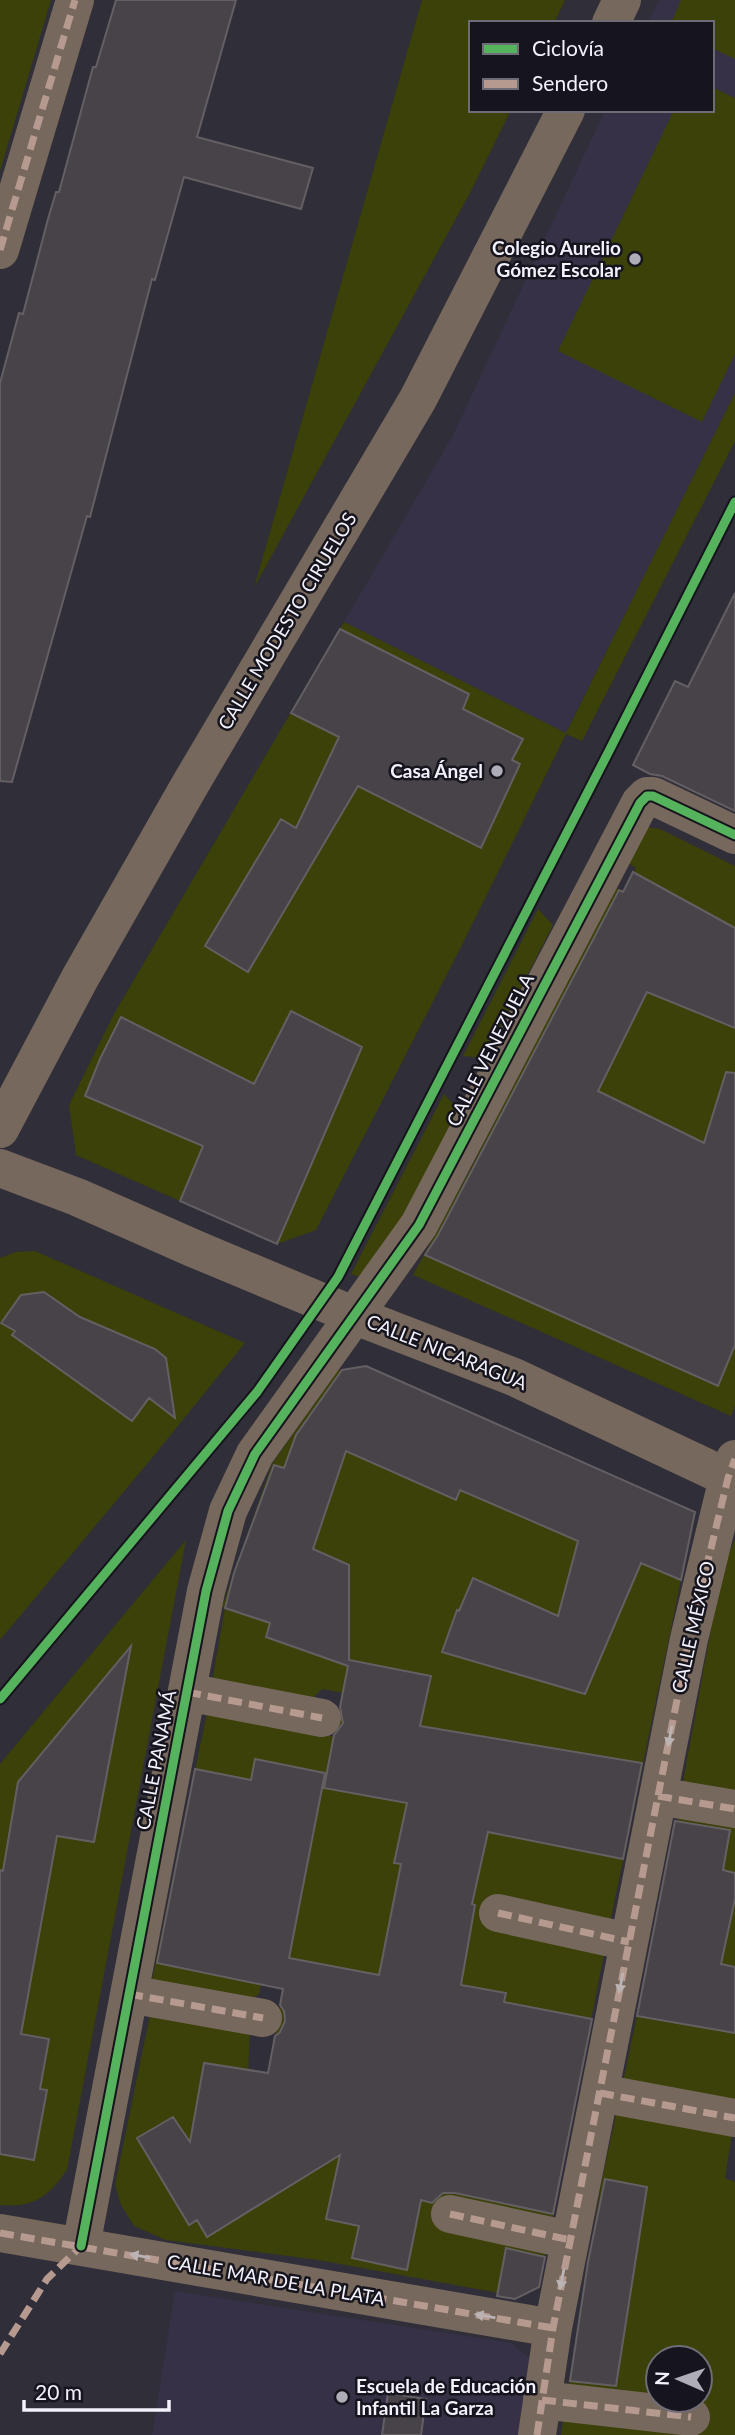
<svg xmlns="http://www.w3.org/2000/svg" width="735" height="2435" viewBox="0 0 735 2435" font-family="Lato,sans-serif">
  <style>
    .built { fill: #363147 }
    .green { fill: #3b4108; fill-rule: evenodd }
    .building { fill: #484348; stroke: #645f63; stroke-width: 2 }
    .lines { fill: none; stroke-linecap: round; stroke-linejoin: round }
    .minor { stroke: #76685c; stroke-width: 38 }
    .quiet { stroke: #b69a8f; stroke-width: 7; stroke-dasharray: 14 7; stroke-linecap: butt }
    .cycleway-casing { stroke: #16141c; stroke-width: 13 }
    .cycleway { stroke: #56b35d; stroke-width: 9 }
    .oneway { fill: #bbb3b4 }
    .poi-dot { fill: #afadb7; stroke: #16141c; stroke-width: 2.5 }
    .labels { text-anchor: middle; stroke-width: 5; stroke-linejoin: round; paint-order: stroke }
    .poi-label { font-size: 19px; font-weight: bold; fill: #f3f1fc; stroke: #16141c; text-anchor: end }
    .street-label { font-size: 19px; fill: #f3f1fc; stroke: #16141c }
  </style>
  <rect width="100%" height="100%" fill="#302e38"/>
  <path class="built" d="M659,0H735V393L566,733L344,622L453,435L605,110H712V23H648Z
    M175,2291L511,2343L532,2360L521,2435H152Z"/>
  <path class="green" d="M0,0H51L0,171Z
    M422,0H565L554,23H471V110H511L471,191L254,588Z
    M681,0H735V59L712,48V23H671Z
    M712,87L735,98V354L702,422L558,351L674,110H712Z
    M735,393V441L582,741L566,734L463,943L316,1230L277,1244L76,1155L69,1105L114,1014L344,622L566,733Z
    M647,827L660,829L735,866V1406L731,1416L413,1275L471,1168L614,887L623,892L636,868L627,862Z
    M538,909L553,925L485,1058L463,1056Z
    M444,1094L460,1111L408,1214L363,1278L351,1274Z
    M35,1251L245,1343L152,1458L0,1640V1258L16,1252Z
    M366,1366L695,1512L609,1928L539,2287L521,2297L318,2260L166,2240L134,2226L121,2205L115,2185L151,2010L250,2028L248,2078L267,2084L288,1958L267,1955L259,1994L245,2004L151,1985L209,1703L334,1737L343,1693L322,1689L303,1708L211,1688L225,1608L222,1607L272,1464L338,1370Z
    M735,1539V1798L682,1787L722,1570Z
    M186,1540L67,2170C48,2197 34,2208 0,2205V1764Z
    M680,1810L735,1820V2106L622,2087Z
    M618,2106L733,2128L725,2178L735,2182V2435H561L602,2179ZM658,2358H700V2400H658Z"/>
  <path class="building" d="M116,0H236L197,137L313,168L301,209L184,177L155,280L152,279L90,517L87,516L12,782L0,781V383L19,313L23,314L48,219L56,192H59L93,67H96Z
    M735,593V811L662,776L650,774L633,765L675,681L688,687Z
    M340,629L469,694L463,709L523,739L512,760L520,764L481,848L358,786L248,972L205,946L281,819L296,828L339,737L291,713Z
    M633,872L735,928V1028L647,992L598,1091L704,1143L726,1072L735,1073V1345L718,1386L425,1255L438,1235L619,890L623,892Z
    M291,1011L362,1047L277,1244L180,1201L203,1146L85,1096L100,1059L121,1017L254,1084Z
    M44,1292L80,1317L155,1349L166,1358L175,1418L149,1398L132,1421L12,1335L15,1331L1,1323L21,1295Z
    M366,1366L695,1512L681,1580L641,1563L585,1694L442,1652L457,1610L459,1611L473,1578L558,1616L578,1541L460,1490L456,1500L346,1451L313,1549L349,1565V1660L431,1676L420,1726L642,1763L623,1859L488,1832L472,1904L475,1905L461,1985L506,1993L504,2002L592,2019L553,2214L455,2193H443L432,2203L421,2200L407,2270L352,2258L359,2226L326,2219L340,2155L207,2237L197,2220L189,2225L137,2138L173,2117L190,2142L204,2063L268,2073L275,2036L280,2032L285,2021L284,2011L280,2005L283,1989L157,1963L195,1769L251,1780L255,1759L325,1773L289,1958L379,1975L401,1864L394,1863L407,1803L324,1788L334,1735L343,1723L340,1707L348,1666L266,1637L270,1623L225,1608L234,1573L274,1465L284,1468L296,1435L342,1370Z
    M131,1646L94,1842L57,1836L21,2034L49,2039L40,2089L47,2090L34,2160L0,2154V1870L3,1871L18,1782Z
    M675,1821L730,1830L723,1870L735,1873V1899L721,1964L735,1967V2033L637,2016Z
    M605,2179L647,2187L616,2386L570,2381L588,2262Z
    M506,2248L545,2257L539,2287L515,2299L497,2296Z
    M388,2393L426,2399L421,2435H382Z"/>
  <g class="lines">
    <path class="minor" d="M611,23L622,0
      M0,250L75,0
      M0,1129L80,978L191,783L418,399L566,110
      M0,1168L77,1197L195,1249L353,1315L514,1377L735,1481
      M187,1692L322,1718
      M658,1796L735,1809
      M498,1913L629,1942
      M129,1994L263,2018
      M600,2093L735,2118
      M450,2214L570,2240
      M0,2233L553,2328
      M81,2246L206,1591L228,1511L255,1454L419,1225L640,803L647,796H653L735,835
      M542,2400L691,2417
      M537,2435L553,2328L689,1639L728,1478L735,1459"/>
    <path class="quiet" d="M0,250L75,0
      M187,1692L322,1718
      M658,1796L735,1809
      M498,1913L629,1942
      M129,1994L263,2018
      M600,2093L735,2118
      M450,2214L570,2240
      M0,2233L553,2328
      M0,2354L47,2279L81,2246L82,2241
      M542,2400L691,2417
      M537,2435L553,2328L689,1639L728,1478L735,1459"/>
    <defs>
      <path id="cycleway" d="M0,1699L257,1392L338,1277L609,751L735,502
        M81,2246L206,1591L228,1511L255,1454L419,1225L640,803L647,796H653L735,835"/>
    </defs>
    <use href="#cycleway" class="cycleway-casing"/>
    <use href="#cycleway" class="cycleway"/>
  </g>
  <defs><path id="oneway-solid" d="M-6-.8H1V-3.2L6.5 0L1 3.2V.8H-6Z" transform="scale(1.75)"/></defs>
  <g class="oneway">
    <use href="#oneway-solid" transform="translate(670 1736) rotate(101)"/>
    <use href="#oneway-solid" transform="translate(621 1983) rotate(101)"/>
    <use href="#oneway-solid" transform="translate(140 2256) rotate(-170)"/>
    <use href="#oneway-solid" transform="translate(562 2279) rotate(101)"/>
    <use href="#oneway-solid" transform="translate(485 2316) rotate(-170)"/>
  </g>
  <g class="poi-dot">
    <circle cx="635" cy="259" r="7"/>
    <circle cx="497" cy="771" r="7"/>
    <circle cx="342" cy="2397" r="7"/>
  </g>
  <g class="labels">
    <g class="poi-label">
      <text x="621" y="255">Colegio Aurelio<tspan x="621" dy="22">Gómez Escolar</tspan></text>
      <text x="483" y="778">Casa Ángel</text>
      <text x="356" y="2393" text-anchor="start">Escuela de Educación<tspan x="356" dy="22">Infantil La Garza</tspan></text>
    </g>
    <g class="street-label">
      <text transform="translate(287 621) rotate(-59)" y="7">CALLE MODESTO CIRUELOS</text>
      <text transform="translate(490 1050) rotate(-63)" y="7">CALLE VENEZUELA</text>
      <text transform="translate(447 1352) rotate(22)" y="7">CALLE NICARAGUA</text>
      <text transform="translate(693 1627) rotate(-77)" y="7">CALLE MÉXICO</text>
      <text transform="translate(156 1760) rotate(-79)" y="7">CALLE PANAMÁ</text>
      <text transform="translate(276 2280) rotate(10)" y="7">CALLE MAR DE LA PLATA</text>
    </g>
  </g>
  <rect x="469" y="21" width="245" height="91" fill="#16141c" stroke="#6e6c76" stroke-width="2"/>
  <rect x="483" y="44" width="35" height="10" fill="#56b35d" stroke="#6e6c76" stroke-width="2"/>
  <text x="532" y="56" font-size="21" fill="#f3f1fc">Ciclovía</text>
  <rect x="483" y="79" width="35" height="10" fill="#b69a8f" stroke="#6e6c76" stroke-width="2"/>
  <text x="532" y="91" font-size="21" fill="#f3f1fc">Sendero</text>
  <g transform="translate(679 2379) rotate(272)"><circle r="33" fill="#16141c" stroke="#6e6c76" stroke-width="2"/>
  <path d="M0-5L12 26L0 18L-12 26Z" fill="#afadb7"/>
  <text y="-10" font-size="19" font-weight="bold" text-anchor="middle" fill="#f3f1fc">N</text>
  </g>
  <path d="M24 2400v10h145v-10" fill="none" stroke="#f3f1fc" stroke-width="3.5"/>
  <text x="35" y="2400" font-size="21" fill="#f3f1fc" stroke="#16141c" stroke-width="5" paint-order="stroke">20 m</text>
</svg>
